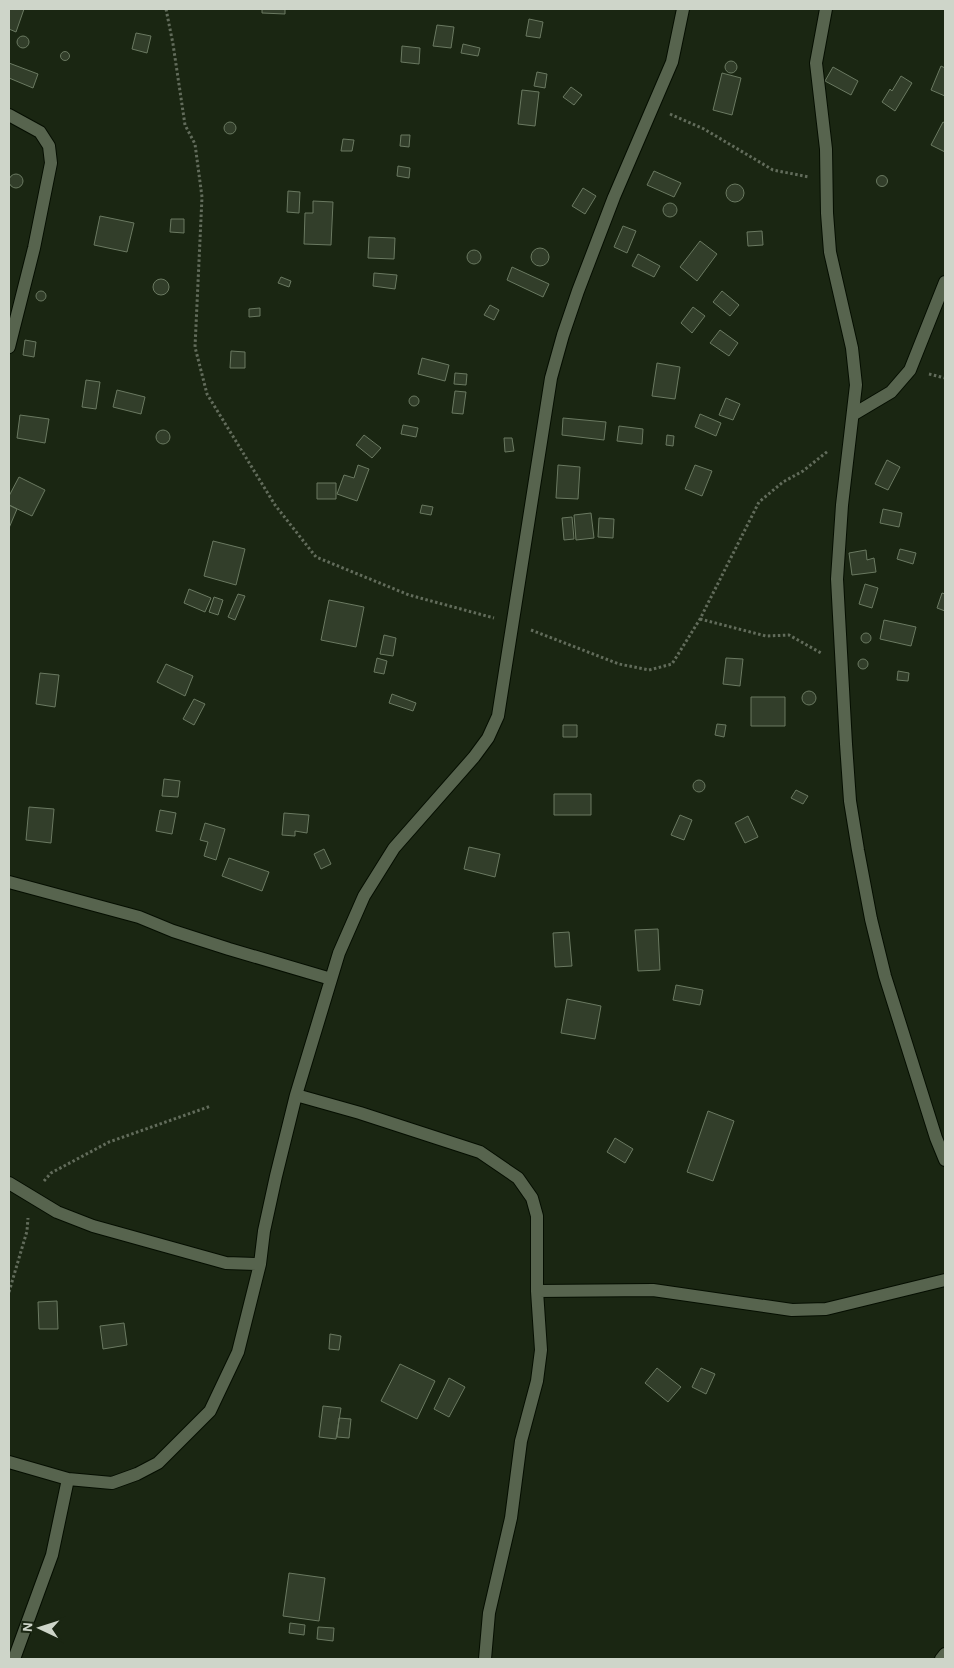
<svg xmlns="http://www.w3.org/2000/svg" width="954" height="1668" viewBox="0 0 954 1668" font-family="'Alegreya Sans',sans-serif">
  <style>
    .building { fill: #323e2a; stroke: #6a7961 }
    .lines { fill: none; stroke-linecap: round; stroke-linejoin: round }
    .minor-casing { stroke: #050e01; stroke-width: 14 }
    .path { stroke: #626c5b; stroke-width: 3; stroke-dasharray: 2.5 2.5; stroke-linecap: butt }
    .minor { stroke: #57644e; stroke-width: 12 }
  </style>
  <rect width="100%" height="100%" fill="#1a2612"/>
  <path class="building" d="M9,9H24L16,32L9,29Z
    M262,9H285V14L262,13Z
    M529,19L543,22L540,38L526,36Z
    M437,25L454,27L451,48L433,46Z
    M136,33L151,36L147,53L132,49Z
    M17 42a6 6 0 1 1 12 0a6 6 0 1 1-12 0Z
    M463,44L480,48L478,56L461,53Z
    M402,46L420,48L419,64L401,62Z
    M60.5 56a4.5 4.5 0 1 1 9 0a4.5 4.5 0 1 1-9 0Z
    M725 67a6 6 0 1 1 12 0a6 6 0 1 1-12 0Z
    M9,63L38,74L33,88L9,78Z
    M941,66L945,68V96L931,90Z
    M833,67L858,81L851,95L825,81Z
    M537,72L547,74L545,88L534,86Z
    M722,73L741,78L732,115L713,110Z
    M901,76L912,83L895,111L882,102L890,89L892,91Z
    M571,87L582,95L574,105L563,97Z
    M522,90L539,92L535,126L518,124Z
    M943,122L945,123V152L931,145Z
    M224 128a6 6 0 1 1 12 0a6 6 0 1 1-12 0Z
    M401,135H410L409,147L400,146Z
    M343,139L354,140L352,151H341Z
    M398,166L410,168L409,178L397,176Z
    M654,171L681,183L674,197L647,185Z
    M9 181a7 7 0 1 1 14 0a7 7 0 1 1-14 0Z
    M876.5 181a5.5 5.5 0 1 1 11 0a5.5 5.5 0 1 1-11 0Z
    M726 193a9 9 0 1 1 18 0a9 9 0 1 1-18 0Z
    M583,188L596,196L585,214L572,206Z
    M288,191L300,192L299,213L287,212Z
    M313,201L333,202L331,245L304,244L305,213H313Z
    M663 210a7 7 0 1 1 14 0a7 7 0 1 1-14 0Z
    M100,216L134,223L127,252L94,245Z
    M171,219H184V233L170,232Z
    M623,226L636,231L627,253L614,247Z
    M762,231L763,245L748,246L747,232Z
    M369,237L395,238L394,259L368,258Z
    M700,241L717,254L697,281L680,267Z
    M531 257a9 9 0 1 1 18 0a9 9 0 1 1-18 0Z
    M467 257a7 7 0 1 1 14 0a7 7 0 1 1-14 0Z
    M638,254L660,266L654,277L632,266Z
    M512,267L549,284L543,297L507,280Z
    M374,273L397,275L395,289L373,286Z
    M281,277L291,281L289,287L278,283Z
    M153 287a8 8 0 1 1 16 0a8 8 0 1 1-16 0Z
    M36 296a5 5 0 1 1 10 0a5 5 0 1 1-10 0Z
    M722,291L739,305L730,316L713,302Z
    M490,305L499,310L494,320L484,315Z
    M693,307L705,316L692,333L681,323Z
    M260,308V316L249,317V309Z
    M720,330L738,343L729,356L710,343Z
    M25,340L36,342L34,357L23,355Z
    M231,351L245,352V368H230Z
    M422,358L449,365L445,381L418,374Z
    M657,363L680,367L675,399L652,396Z
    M455,373L467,374L466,385L454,384Z
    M86,380L100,382L96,409L82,407Z
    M117,390L145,397L141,414L113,407Z
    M455,391L466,392L463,414L452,413Z
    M409 401a5 5 0 1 1 10 0a5 5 0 1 1-10 0Z
    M726,398L740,404L733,420L719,415Z
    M700,414L721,423L716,436L695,427Z
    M20,415L49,419L45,443L17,438Z
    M563,418L606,422L604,440L562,435Z
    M403,425L418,428L416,437L401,434Z
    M619,426L643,429L642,444L617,441Z
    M156 437a7 7 0 1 1 14 0a7 7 0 1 1-14 0Z
    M364,435L381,448L372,458L356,445Z
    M667,435L674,436L673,446L666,445Z
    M504,438H512L514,451L505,452Z
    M887,460L900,467L888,490L875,484Z
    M358,465L369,469L357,501L337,494L344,475L354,478Z
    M558,465L580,467L578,499L556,498Z
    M695,465L712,471L702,496L685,489Z
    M19,477L45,490L32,516L9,505V496Z
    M317,483H336V499H317Z
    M9,505L17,509L9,528Z
    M422,505L433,507L431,515L420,513Z
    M883,509L902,513L899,527L880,523Z
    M591,513L594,538L576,540L574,515Z
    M572,517L574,539L564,540L562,518Z
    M599,518L614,519L613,538L598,537Z
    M213,541L245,549L236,585L204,576Z
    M900,549L916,553L913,564L897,559Z
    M866,550L867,560L874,558L876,572L852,575L849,553Z
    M865,584L878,588L872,608L859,604Z
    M189,589L211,598L205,612L184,603Z
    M942,593L945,594V611L937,608Z
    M238,594L245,596L235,620L228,617Z
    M214,597L223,600L218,615L209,612Z
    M329,600L364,607L356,647L321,640Z
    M884,620L916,627L911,646L880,639Z
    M861 638a5 5 0 1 1 10 0a5 5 0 1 1-10 0Z
    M384,635L396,638L393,656L380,654Z
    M377,658L387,661L384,674L374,672Z
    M726,658L743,659L740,686L723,684Z
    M858 664a5 5 0 1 1 10 0a5 5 0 1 1-10 0Z
    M166,664L193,676L185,696L157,682Z
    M898,671L909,673L908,681L897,680Z
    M40,673L59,675L55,707L36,704Z
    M802 698a7 7 0 1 1 14 0a7 7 0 1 1-14 0Z
    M392,694L416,703L413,711L389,703Z
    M751,697H785V726H751Z
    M194,699L205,704L194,725L183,719Z
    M717,724L726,725L724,737L715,735Z
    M563,725H577V737H563Z
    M164,779L180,781L178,797L162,796Z
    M693 786a6 6 0 1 1 12 0a6 6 0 1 1-12 0Z
    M796,790L808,796L803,804L791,798Z
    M554,794H591V815H554Z
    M29,807L54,809L51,843L26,840Z
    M160,810L176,813L172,834L156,831Z
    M284,813L309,815L307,833L295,831V836L282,835Z
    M680,815L692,820L684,840L671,835Z
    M748,816L758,837L745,843L735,823Z
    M205,823L225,829L216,860L204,856L208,842L200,840Z
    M469,847L500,854L495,877L464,869Z
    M324,849L331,864L321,869L314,854Z
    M229,858L269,872L262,891L222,876Z
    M658,929L660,970L638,971L635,930Z
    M569,932L572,966L555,967L553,933Z
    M676,985L703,990L700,1005L673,1000Z
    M567,999L601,1006L595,1039L561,1033Z
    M708,1111L734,1121L713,1181L687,1172Z
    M615,1138L633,1149L625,1163L607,1152Z
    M57,1301L58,1329H39L38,1302Z
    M124,1323L127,1345L103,1349L100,1326Z
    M330,1334L341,1336L339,1350L329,1349Z
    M400,1364L435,1381L417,1419L381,1401Z
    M657,1368L681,1387L668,1402L645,1383Z
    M701,1368L715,1374L706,1394L692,1387Z
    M449,1378L465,1387L449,1417L434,1409Z
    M323,1406L341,1408L336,1439L319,1437Z
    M339,1418L351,1419L349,1438L337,1437Z
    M289,1573L325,1578L319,1621L283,1616Z
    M290,1623L305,1625L304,1635L289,1633Z
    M318,1627L334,1628L333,1641L317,1639Z"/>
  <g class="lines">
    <defs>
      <path id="minor" d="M826,9L816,63L826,149L827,213L830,252L852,348L856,385L842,505L837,579L846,744L850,801L858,850L871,919L885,976L936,1138L945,1160
        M9,115L40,132L49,146L51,163L34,248L9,347
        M854,414L891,392L910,370L945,282
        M9,882L139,917L173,931L229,949L331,979
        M296,1095L360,1113L480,1152L518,1178L532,1198L537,1216V1291L541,1350L537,1381L521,1441L511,1518L489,1613L485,1659
        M9,1183L57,1212L93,1226L226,1263L260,1264L238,1352L210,1411L158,1463L137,1474L112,1483L68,1479L9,1462
        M260,1264L264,1231L276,1176L296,1095L339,953L364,896L394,848L474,757L488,738L498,716L551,378L563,335L578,291L614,197L672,62L683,9
        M537,1291L653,1290L792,1310L826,1309L945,1280
        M14,1659L52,1555L68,1479
        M941,1659L945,1654"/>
    </defs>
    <use href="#minor" class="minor-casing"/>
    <path class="path" d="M166,9L173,44L185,125L195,144L202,197L195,347L207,394L275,505L316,557L409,595L494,618
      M670,114L704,129L773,170L809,177
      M929,374L945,378
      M700,619L766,636L789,635L821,653
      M531,630L619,664L649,670L672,664L700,619L759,502L783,482L803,471L828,451
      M44,1181L51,1173L109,1142L211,1106
      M9,1292L27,1231L28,1218"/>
    <use href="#minor" class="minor"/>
  </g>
  <rect width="954" height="1668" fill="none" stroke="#ced5c9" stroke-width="20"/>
  <g transform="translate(40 1628) rotate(274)" stroke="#1a2612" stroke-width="4" paint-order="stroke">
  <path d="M0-4L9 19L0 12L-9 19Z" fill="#ced5c9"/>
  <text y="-8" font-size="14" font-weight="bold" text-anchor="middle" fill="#ced5c9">N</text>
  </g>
</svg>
